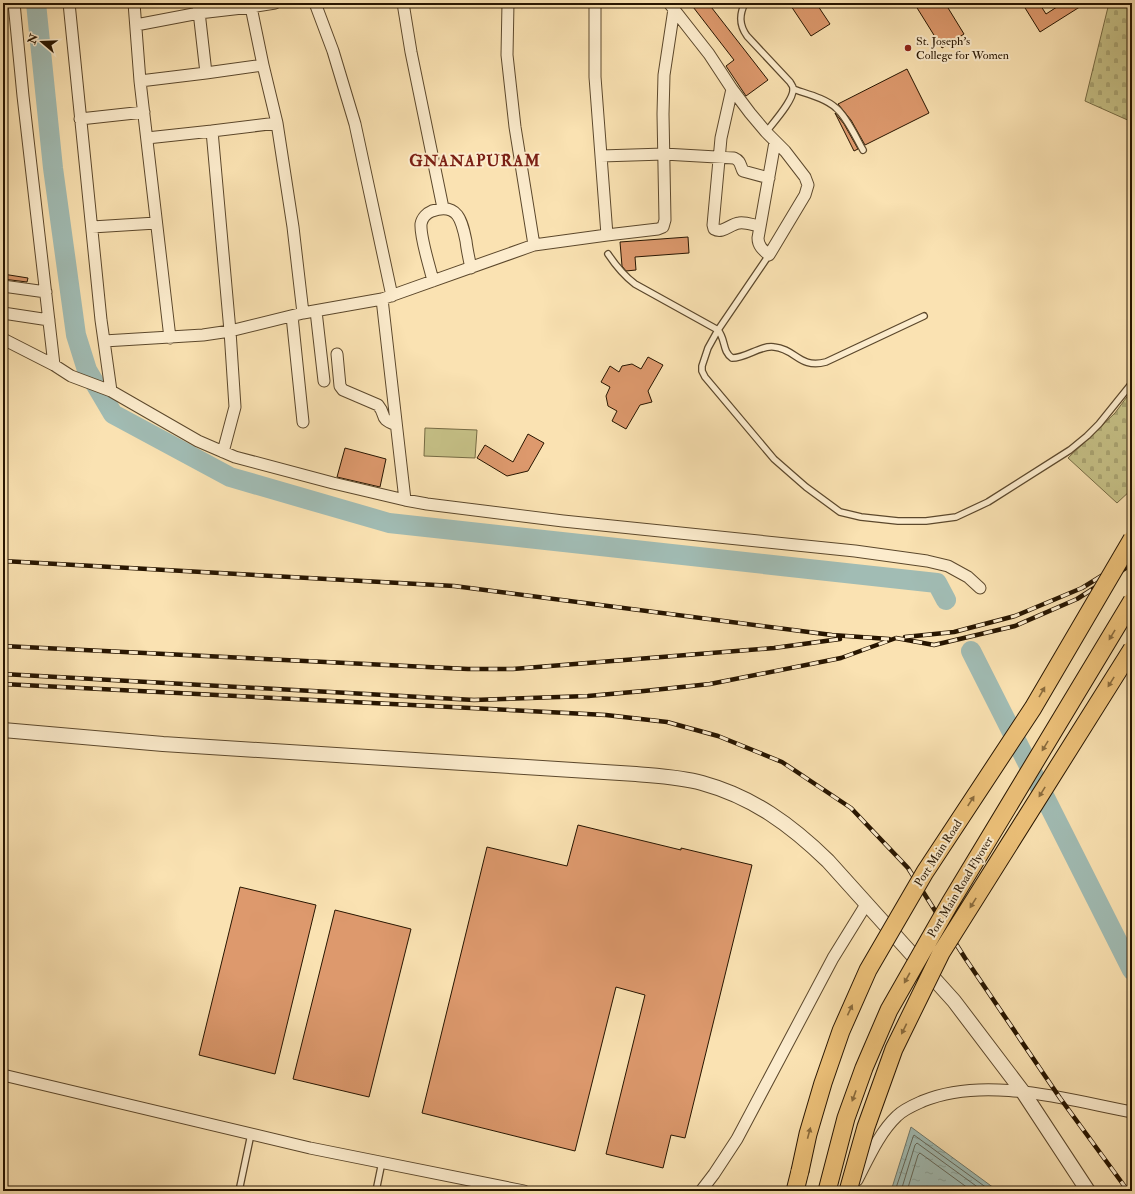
<svg xmlns="http://www.w3.org/2000/svg" width="1135" height="1194" viewBox="0 0 1135 1194" font-family="'IM FELL Double Pica',serif">
  <style>
    .green { fill: #c6c187; stroke: #766b44 }
    .cemetery { fill: url(#cemetery-stones); stroke: #766b44 }
    .water { fill: url(#water-ripples); stroke: #70796c }
    .lines { fill: none; stroke-linecap: round; stroke-linejoin: round }
    .shore { stroke: #64685a; stroke-width: 1 }
    .river { stroke: #a1bcb4; stroke-width: 20 }
    .building { fill: #dd996d; stroke: #271500 }
    .service-casing { stroke: #5c482c; stroke-width: 8 }
    .minor-casing { stroke: #5c482c; stroke-width: 13 }
    .tertiary-casing { stroke: #5c482c; stroke-width: 16 }
    .primary-casing { stroke: #271500; stroke-width: 19 }
    .service { stroke: #fceccd; stroke-width: 5.5 }
    .minor { stroke: #fceccd; stroke-width: 11 }
    .tertiary { stroke: #fceccd; stroke-width: 14 }
    .primary { stroke: #edc179; stroke-width: 17 }
    .rail-casing { stroke: #271500; stroke-width: 4.5 }
    .rail { stroke: #fceccd; stroke-width: 3; stroke-dasharray: 9; stroke-linecap: butt }
    .primary-bridge-casing { stroke: #271500; stroke-width: 19; stroke-linecap: butt }
    .primary-bridge { stroke: #edc179; stroke-width: 17 }
    .oneway { fill: #8a6b3c }
    .poi-dot { fill: #8f2418; stroke: #fceccd; stroke-width: 1.5 }
    .labels { text-anchor: middle; stroke-width: 4; stroke-linejoin: round; paint-order: stroke }
    .poi-label { font-size: 12px; fill: #271500; stroke: #fceccd; text-anchor: start }
    .street-label { font-size: 12px; fill: #271500; stroke: #fceccd }
    .district-label { font-size: 16px; font-weight: bold; letter-spacing: 1px; fill: #7a1f14; stroke: #fceccd }
  </style>
  <defs>
    <pattern id="cemetery-stones" width="16" height="16" patternUnits="userSpaceOnUse"><rect width="16" height="16" fill="#c6c187"/><path d="M2 7V4a2 2 0 0 1 4 0v3zM10 15v-3a2 2 0 0 1 4 0v3z" fill="#aaa573"/></pattern>
    <pattern id="water-ripples" width="26" height="14" patternUnits="userSpaceOnUse"><rect width="26" height="14" fill="#a1bcb4"/><path d="M2 4q2-2 4 0t4 0M15 11q2-2 4 0t4 0" fill="none" stroke="#8ba199"/></pattern>
  </defs>
  <rect width="100%" height="100%" fill="#fae2b2"/>
  <filter id="stains"><feTurbulence type="fractalNoise" baseFrequency=".005" numOctaves="4"/><feColorMatrix values="0 0 0 0 .2 0 0 0 0 .09 0 0 0 0 .02 0 0 0 .5 -.17"/></filter>
  <radialGradient id="worn" r=".72"><stop offset=".6" stop-color="#630" stop-opacity="0"/><stop offset="1" stop-color="#630" stop-opacity=".3"/></radialGradient>
  <path class="green" d="M425,428L477,430L475,458L424,456Z"/>
  <path class="cemetery" d="M1109,3H1132V122L1085,101Z
    M1132,390V489L1117,503L1068,458L1115,413Z"/>
  <path class="water" d="M911,1127L998,1191H891Z"/>
  <g class="lines">
    <path class="shore" d="M895,1191L913,1137L914,1135L991,1191
      M901,1191L915,1145L917,1143L983,1191
      M907,1191L918,1155L920,1153L972,1191"/>
    <path class="river" d="M36,3L53,168L76,335L87,370L113,414L230,477L389,523L937,583L946,600
      M971,651L1132,970"/>
  </g>
  <path class="building" d="M690,3H708L768,80L746,96L726,66L734,60Z
    M789,3H816L830,24L811,36Z
    M914,3H945L964,34L942,48Z
    M1022,3H1039L1046,14L1063,3H1086L1040,32Z
    M907,69L929,113L865,145L851,120L838,104Z
    M835,113L844,124L858,149L854,151Z
    M688,237L689,253L635,257L636,270L626,271L622,266L620,242Z
    M3,274L28,278L27,282L3,279Z
    M648,357L663,365L648,391L652,402L640,405L626,429L612,421L617,411L608,406L606,396L610,387L601,382L610,366L619,372L622,366L632,364L641,369Z
    M528,434L544,443L528,471L507,476L477,458L485,445L513,462Z
    M345,448L386,459L380,487L337,477Z
    M578,825L681,850V848L752,865L685,1138L671,1135L663,1168L606,1154L645,995L616,987L575,1151L422,1113L487,847L567,866Z
    M240,887L316,905L275,1074L199,1055Z
    M335,910L411,929L369,1097L293,1079Z"/>
  <g class="lines">
    <defs>
      <path id="service" d="M745,3C739,15 739,25 747,36L790,82C791,84 793,86 793,88C795,99 773,123 766,132
        M793,89C807,94 825,98 836,108C847,117 856,138 863,150
        M608,254C616,266 623,275 635,284L718,330C726,340 722,351 732,358C747,358 760,345 774,347C796,349 799,369 826,362L924,316
        M769,255L718,330L708,348L702,366V371L705,377L774,459L806,487L840,512L861,517L898,521H926L956,517L988,502L1070,450L1087,436L1099,424L1132,383
        M239,1191L251,1134
        M376,1191L382,1162"/>
      <path id="minor" d="M14,3L23,96L54,365
        M69,3L101,320L104,341
        M134,3L140,81L170,338
        M315,3L333,51L355,124L392,296
        M403,3L411,52L443,208
        M669,3L709,54L732,89L750,113L766,132L785,151L805,177L808,185L805,195L769,255C763,250 758,246 758,238L775,142
        M136,25L199,13L251,7L250,3
        M263,65L277,123
        M206,73L263,65L251,7L275,3
        M140,81L206,73L198,3
        M732,89L721,138L713,225L714,229C723,234 730,224 739,223C746,222 753,225 759,226
        M80,119L144,112
        M212,131L277,123L293,227L303,313
        M147,138L212,131L230,331L235,407L223,452
        M601,156L664,154L734,158C741,161 740,165 743,171L769,178
        M92,227L156,223
        M607,235L658,229L663,227L665,220L663,114L664,75L674,9
        M534,245L607,235L595,77V3
        M433,281C430,267 420,238 421,224C422,218 427,213 432,211C458,202 462,221 466,241C467,250 469,259 471,268
        M3,286L46,292
        M382,299L405,500
        M316,311L324,381
        M3,313L49,320
        M292,316L303,422
        M3,339L54,365L71,376L111,391L104,341L203,335L230,331L303,313L382,299L534,245L515,127L507,55L508,3
        M337,354L340,386L343,390L378,405C388,417 377,417 396,425
        M111,391L198,441L235,457L333,483L405,500L427,504L563,521L855,551L927,561L948,566L968,577L980,588
        M3,1075L310,1148L524,1191
        M857,1180C868,1159 879,1133 897,1116C904,1109 914,1105 923,1101C986,1075 1068,1100 1132,1112
        M701,1191L714,1174L737,1139L833,958L867,903"/>
      <path id="tertiary" d="M3,730L163,744L636,774C658,776 681,777 702,783C753,797 791,825 828,861L954,1001L1023,1092L1088,1191"/>
      <path id="primary" d="M795,1191L800,1171"/>
    </defs>
    <use href="#service" class="service-casing"/>
    <use href="#minor" class="minor-casing"/>
    <use href="#tertiary" class="tertiary-casing"/>
    <use href="#primary" class="primary-casing"/>
    <use href="#service" class="service"/>
    <use href="#minor" class="minor"/>
    <use href="#tertiary" class="tertiary"/>
    <use href="#primary" class="primary"/>
    <defs>
      <path id="rail" d="M3,561L454,586L832,635L889,639
        M905,637L954,632L1015,616L1082,588L1132,557
        M3,646L468,669H513L774,648L840,639
        M3,674L474,700L588,696L644,691L710,684L841,658L896,638L934,645L1015,626L1077,599L1132,564
        M3,684L606,715L667,722L718,736L782,762L851,808L908,868L965,958L1060,1098L1128,1191"/>
    </defs>
    <use href="#rail" class="rail-casing"/>
    <use href="#rail" class="rail"/>
    <defs>
      <path id="primary-bridge" d="M800,1171L808,1134L823,1083L841,1031L868,970L925,872L1033,708L1132,539
        M827,1191L846,1118L864,1068L889,1010L950,903L1132,601
        M848,1191L866,1127L894,1049L941,953L1132,649"/>
    </defs>
    <use href="#primary-bridge" class="primary-bridge-casing"/>
    <use href="#primary-bridge" class="primary-bridge"/>
  </g>
  <defs><path id="oneway-solid" d="M-6-.8H1V-3.2L6.5 0L1 3.2V.8H-6Z"/></defs>
  <g class="oneway">
    <use href="#oneway-solid" transform="translate(1112 635) rotate(121)"/>
    <use href="#oneway-solid" transform="translate(1111 682) rotate(122)"/>
    <use href="#oneway-solid" transform="translate(1042 692) rotate(-60)"/>
    <use href="#oneway-solid" transform="translate(1045 746) rotate(121)"/>
    <use href="#oneway-solid" transform="translate(1042 792) rotate(122)"/>
    <use href="#oneway-solid" transform="translate(971 801) rotate(-57)"/>
    <use href="#oneway-solid" transform="translate(973 903) rotate(122)"/>
    <use href="#oneway-solid" transform="translate(907 978) rotate(119)"/>
    <use href="#oneway-solid" transform="translate(850 1010) rotate(-65)"/>
    <use href="#oneway-solid" transform="translate(904 1029) rotate(116)"/>
    <use href="#oneway-solid" transform="translate(854 1096) rotate(110)"/>
    <use href="#oneway-solid" transform="translate(809 1133) rotate(-75)"/>
  </g>
  <circle class="poi-dot" cx="908" cy="48" r="4"/>
  <g class="labels">
    <g class="poi-label">
      <text x="916" y="45">St. Joseph's<tspan x="916" dy="14">College for Women</tspan></text>
    </g>
    <g class="street-label">
      <text transform="translate(938 853) rotate(-57)" y="4">Port Main Road</text>
      <text transform="translate(960 887) rotate(-59)" y="4">Port Main Road Flyover</text>
    </g>
    <g class="district-label">
      <text x="475" y="166">GNANAPURAM</text>
    </g>
  </g>
  <rect width="1135" height="1194" fill="none" stroke="#fae2b2" stroke-width="16"/>
  <rect x="4" y="4" width="1127" height="1186" fill="none" stroke="#271500" stroke-width="2"/>
  <rect x="8" y="8" width="1119" height="1178" fill="none" stroke="#271500"/>
  <g transform="translate(42 42) rotate(289)" stroke="#fceccd" stroke-width="3" paint-order="stroke">
  <path d="M0-3L7 15L0 10L-7 15Z" fill="#271500"/>
  <text y="-6" font-size="11" font-weight="bold" text-anchor="middle" fill="#271500">N</text>
  </g>
  <rect width="100%" height="100%" filter="url(#stains)"/>
  <rect width="100%" height="100%" fill="url(#worn)"/>
</svg>
